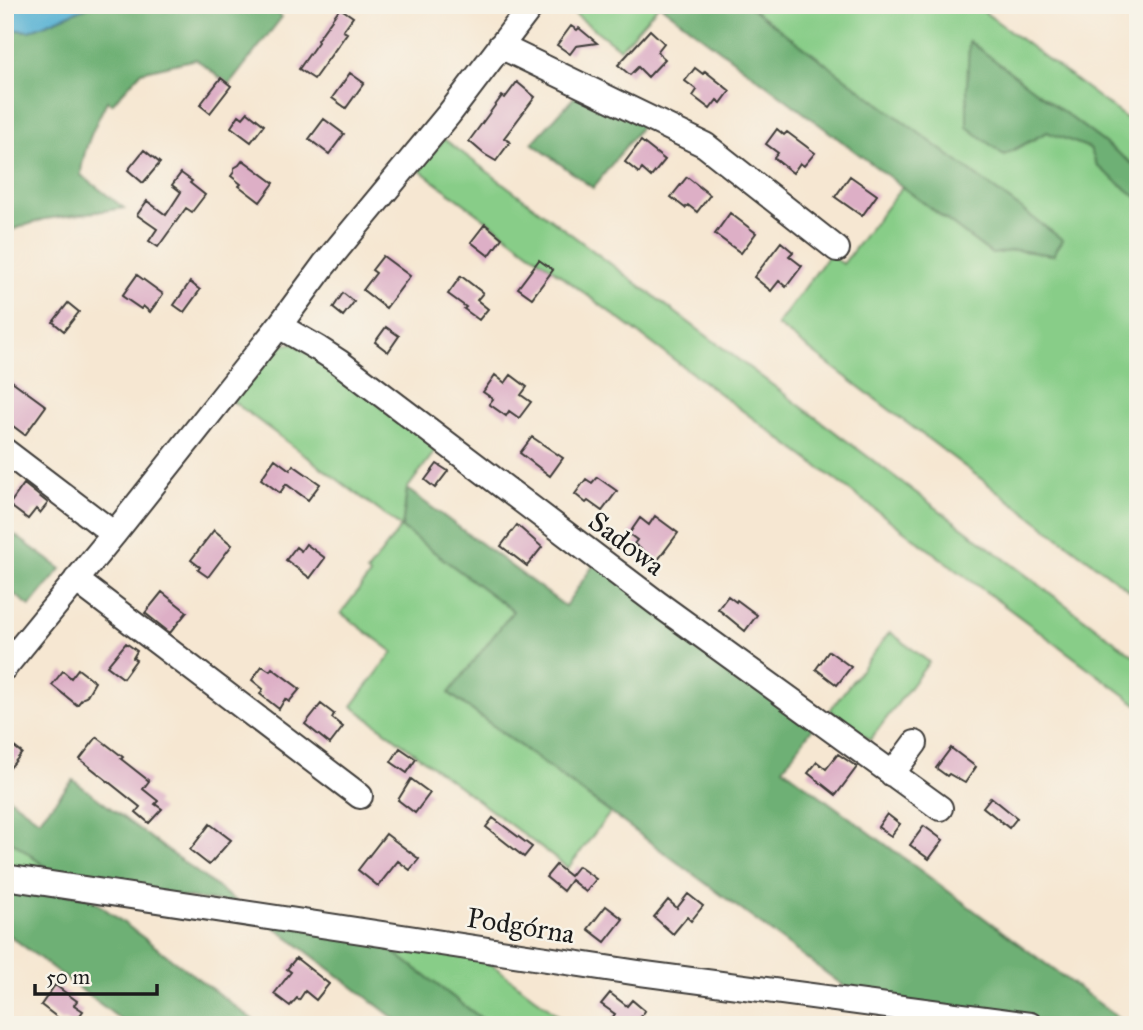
<svg xmlns="http://www.w3.org/2000/svg" width="1143" height="1030" viewBox="0 0 1143 1030" font-family="'IM FELL Great Primer',serif">
  <style>
    .green { fill: #88cd88; stroke: #527452; stroke-width: 2 }
    .forest { fill: #6eb074; stroke: #456648; stroke-width: 2 }
    .water { fill: #55b1d3; stroke: #386678; stroke-width: 2 }
    .building { fill: #ddafc6 }
    .lines { fill: none; stroke-linecap: round; stroke-linejoin: round }
    .minor-casing { stroke: #3d3a37; stroke-width: 28 }
    .minor { stroke: #fff; stroke-width: 24 }
    .labels { text-anchor: middle; stroke-width: 5; stroke-linejoin: round; paint-order: stroke }
    .street-label { font-size: 28px; fill: #1c1c1c; stroke: #f7f3e8 }
  </style>
  <rect width="100%" height="100%" fill="#f7f3e8"/>
  <filter id="ink" filterUnits="userSpaceOnUse"><feTurbulence type="fractalNoise" baseFrequency=".0143" numOctaves="2"/><feDisplacementMap in="SourceGraphic" scale="14" xChannelSelector="R" yChannelSelector="G"/><feConvolveMatrix kernelMatrix="1 2 1 2 8 2 1 2 1" color-interpolation-filters="sRGB"/></filter>
  <filter id="wash" filterUnits="userSpaceOnUse"><feTurbulence type="fractalNoise" baseFrequency=".00686" numOctaves="4" result="noise"/><feDisplacementMap in="SourceGraphic" scale="28" xChannelSelector="R" yChannelSelector="G"/><feGaussianBlur stdDeviation="1.57" result="paint"/><feColorMatrix in="noise" values="0 0 0 0 0 0 0 0 0 0 0 0 0 0 0 0 0 1.4 0 .05"/><feComposite in="paint" operator="in"/></filter>
  <g filter="url(#wash)">
    <rect width="100%" height="100%" fill="#f6e7d2"/>
    <path class="green" d="M563,5H659L620,49Z
      M747,5H975L1138,127V168L970,42L1004,155L1047,132L1090,148L1097,166L1138,198V597L777,325L829,255L843,264L902,187L992,254L1016,250L1053,255Z
      M444,139L1138,659V705L419,170Z
      M294,343L438,447L407,489L402,528L513,611L450,694L610,813L568,868L352,706L393,652L341,613L370,575L367,572L401,527L231,400L267,353L283,345Z
      M890,632L929,662L870,740L830,710Z
      M5,836L63,880L5,870Z
      M375,938L483,958L571,1025H490Z"/>
    <path class="forest" d="M92,5H266L282,17L229,85L196,59L141,72L112,104L107,101C96,123 82,150 81,175L124,208L45,219L5,232V29L29,31Z
      M660,5H747L1063,240L1053,255L1016,250L992,254Z
      M969,41L1138,168V198L1097,166L1090,148L1047,132L1004,155L967,127V85Z
      M578,93L643,124L593,188L532,143Z
      M407,489L565,606L595,563L814,726L783,768L1128,1025H1071L856,995L449,693L513,611L402,528Z
      M5,528L61,569L30,606L5,588Z
      M73,780L241,905L63,880L5,836V795L39,820Z
      M5,883L89,897L260,1025H128L5,932Z
      M268,922L375,938L490,1025H403Z"/>
    <path class="water" d="M5,5H92L29,31L5,29Z"/>
    <g id="blocks">
      <path class="building" d="M340,8L353,17L343,31L347,33L314,79L299,69L318,42L317,40Z
        M571,26L577,30L579,28L597,43L576,46L570,54L557,45Z
        M650,30L664,43L657,52L665,59L648,77L638,67L630,75L618,65Z
        M695,68L703,74L705,71L730,91L721,103L717,100L710,109L693,96L697,90L685,81Z
        M350,73L364,83L346,108L332,98Z
        M221,78L231,86L210,113L200,105Z
        M517,82L535,97L504,138L510,142L496,161L484,154L469,141L502,96L505,98Z
        M248,112L264,125L251,142L231,127L239,115L243,118Z
        M324,119L344,134L329,154L309,139Z
        M777,129L784,135L787,132L815,153L804,166L800,163L793,173L774,158L778,153L766,144Z
        M641,141L665,160L651,177L642,169L639,173L625,162Z
        M144,150L160,163L143,183L128,170Z
        M243,160L274,183L260,202L239,186L241,184L231,176L234,172V168L239,165Z
        M181,173L192,181L190,183L205,195L192,212L186,208L158,247L149,241L157,229L137,215L147,201L166,215L181,192L172,185Z
        M850,176L877,195L862,216L835,197Z
        M687,177L710,195L697,212L688,205L685,208L671,197Z
        M730,213L756,233L741,253L715,234Z
        M485,224L502,238L489,256L471,242Z
        M781,242L793,252L789,256L802,266L786,287L779,281L771,291L754,277Z
        M383,256L410,276L386,308L363,290L376,273L372,270Z
        M539,260L553,270L532,298L518,288Z
        M137,275L163,294L150,312L143,306L141,309L122,296Z
        M461,276L483,293L477,300L488,309L479,320L464,309L466,307L448,294Z
        M190,282L200,290L184,312L174,305Z
        M343,293L354,302L343,316L333,308Z
        M68,303L79,312L64,331L53,322Z
        M386,327L399,336L388,352L375,342Z
        M495,375L505,383L511,375L527,387L521,395L531,402L519,418L509,411L506,416L489,404L493,399L483,392Z
        M5,376L46,406L25,435L5,420Z
        M532,437L563,458L550,476L520,453Z
        M275,459L290,470L293,465L320,484L308,500L286,484L280,493L261,479Z
        M437,464L448,471L435,488L425,480Z
        M597,477L617,491L602,511L588,501L586,503L575,494L586,479L592,483Z
        M24,484L48,503L40,513L36,509L28,519L9,505Z
        M655,516L678,533L657,561L634,544L637,540L629,534L640,518L649,525Z
        M517,525L542,547L527,566L501,546Z
        M214,530L232,545L208,577L198,570L200,567L191,560Z
        M306,544L325,558L310,578L286,560L296,547L301,551Z
        M162,592L187,612L170,633L145,613Z
        M728,596L736,602L737,600L757,615L745,631L718,609Z
        M126,643L137,651L133,658L136,660L123,678L107,666Z
        M829,651L851,667L837,685L816,669Z
        M262,666L270,671L272,668L300,689L289,702L285,699L279,709L260,694L263,689L252,680Z
        M78,669L95,682L86,697L83,698L77,705L52,685L63,671L71,678Z
        M321,704L334,714L332,718L343,727L330,744L305,724Z
        M97,737L123,757L121,759L149,781L143,789L158,801L155,804L162,809L149,823L136,812L140,807L80,759Z
        M5,740L22,753L5,774Z
        M400,748L416,759L407,773L391,762Z
        M951,748L976,767L965,783L949,774L947,776L936,768Z
        M838,754L857,767L836,795L808,773L817,762L826,769Z
        M411,779L430,793L415,813L398,800Z
        M991,797L1017,818L1009,828L983,807Z
        M887,814L900,824L891,836L878,827Z
        M493,818L532,847L524,857L486,827Z
        M210,824L231,840L209,865L190,850Z
        M924,826L943,840L929,859L910,845Z
        M386,834L419,859L410,870L398,861L378,886L358,870Z
        M556,865L570,876L578,866L596,879L586,892L571,880L563,891L546,877Z
        M688,894L703,906L691,921L687,917L673,934L654,917L668,900L677,908Z
        M606,906L623,919L605,942L588,929Z
        M296,958L329,984L316,1000L305,991L299,1000L297,998L290,1006L274,994L291,972L287,969Z
        M55,985L77,1001L74,1005L83,1011L73,1025L64,1019L62,1021L41,1005Z
        M610,993L627,1006L632,1000L645,1011L635,1025H607L615,1014L601,1004Z"/>
    </g>
  </g>
  <g filter="url(#ink)">
    <use href="#blocks" fill-opacity="0" stroke="#3d3a37" stroke-width="2"/>
    <g class="lines">
      <defs>
        <path id="minor" d="M500,46L705,145L837,249
          M279,326L319,349L339,362L657,603L940,808
          M5,451L114,534
          M76,580L360,796
          M5,667L114,534L279,326L324,265L449,114L532,5
          M892,774L915,743
          M5,877L639,973L1030,1025"/>
      </defs>
      <use href="#minor" class="minor-casing"/>
      <use href="#minor" class="minor"/>
    </g>
  </g>
  <g class="labels">
    <g class="street-label">
      <text transform="translate(627 543) rotate(37)" y="10">Sadowa</text>
      <text transform="translate(521 925) rotate(9)" y="10">Podgórna</text>
    </g>
  </g>
  <rect width="1143" height="1030" fill="none" stroke="#f7f3e8" stroke-width="28"/>
  <path d="M35 984v10h122v-10" fill="none" stroke="#1c1c1c" stroke-width="3.5"/>
  <text x="46" y="984" font-size="21" fill="#1c1c1c" stroke="#f7f3e8" stroke-width="5" paint-order="stroke">50 m</text>
</svg>
